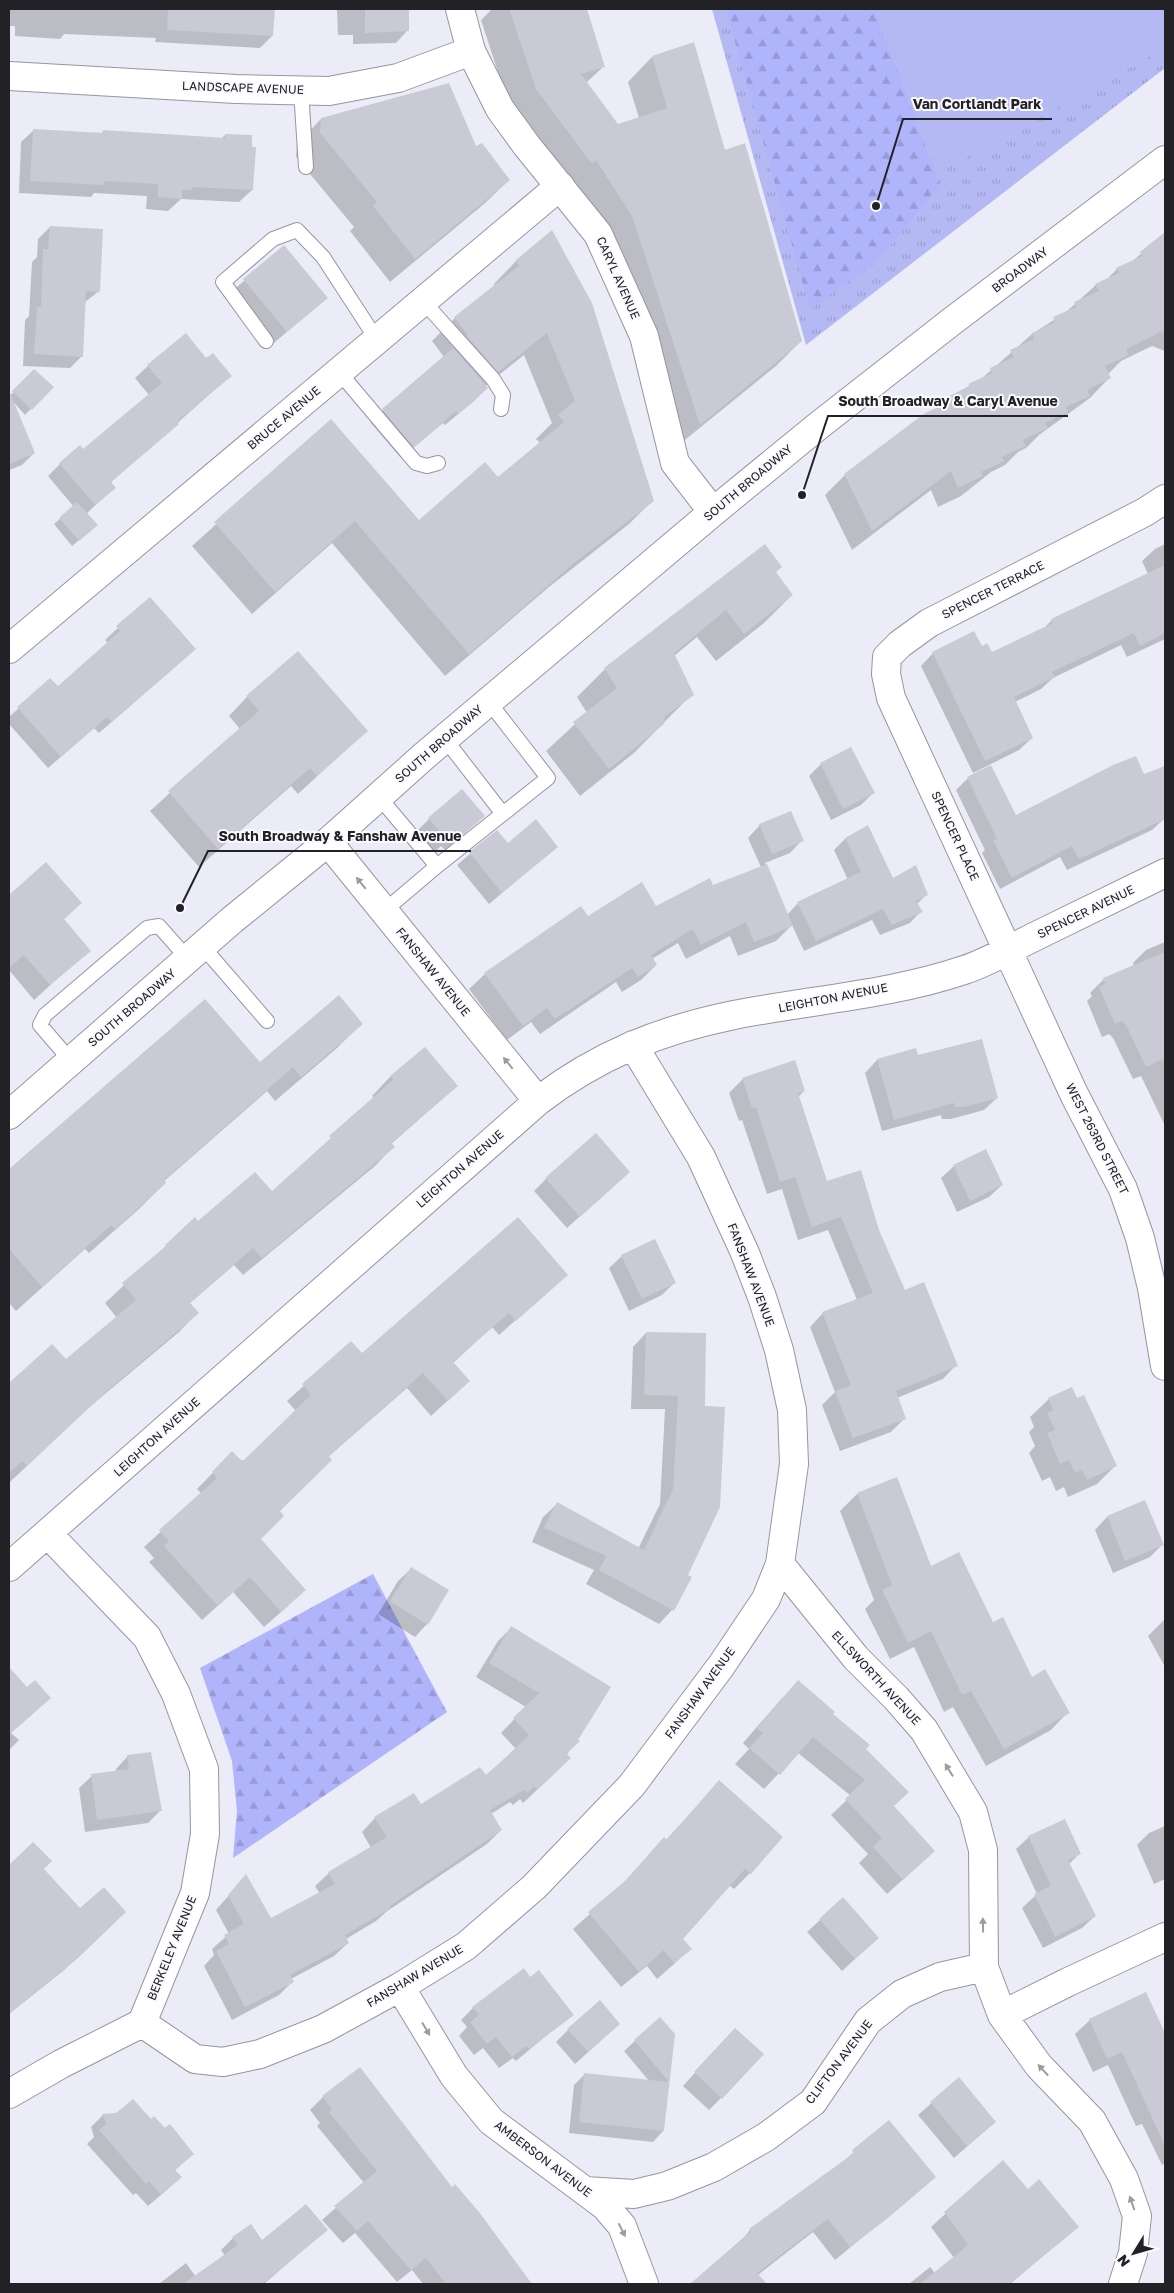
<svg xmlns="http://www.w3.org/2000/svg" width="1174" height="2293" viewBox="0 0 1174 2293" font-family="'Golos Text',sans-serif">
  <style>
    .grass { fill: url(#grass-tufts) }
    .forest { fill: url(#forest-firs) }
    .pitch { fill: #b5b9f3 }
    .shadow { fill: #0003 }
    .building { fill: #c9cad6 }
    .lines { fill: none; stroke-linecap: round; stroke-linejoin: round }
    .service-casing { stroke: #9596a0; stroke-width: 16 }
    .minor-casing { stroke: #9596a0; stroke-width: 30 }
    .tertiary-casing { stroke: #9596a0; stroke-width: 30 }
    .primary-casing { stroke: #9596a0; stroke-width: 30 }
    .service { stroke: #fff; stroke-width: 14 }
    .minor { stroke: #fff; stroke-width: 28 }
    .tertiary { stroke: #fff; stroke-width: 28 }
    .primary { stroke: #fff; stroke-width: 28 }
    .oneway { fill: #9c9c9d }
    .labels { text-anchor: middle; stroke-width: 4; stroke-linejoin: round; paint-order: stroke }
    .street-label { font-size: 12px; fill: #222226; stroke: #f9fafe }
    .leader { fill: none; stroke: #222226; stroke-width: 2 }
    .callout-dot { fill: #222226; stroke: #f9fafe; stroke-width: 2 }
    .callout-label { font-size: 14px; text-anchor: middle; font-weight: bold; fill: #222226; stroke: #f9fafe; stroke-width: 4; stroke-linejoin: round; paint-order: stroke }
  </style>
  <defs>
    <pattern id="grass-tufts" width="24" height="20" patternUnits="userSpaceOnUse" patternTransform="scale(1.25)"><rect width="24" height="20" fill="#b5b9f3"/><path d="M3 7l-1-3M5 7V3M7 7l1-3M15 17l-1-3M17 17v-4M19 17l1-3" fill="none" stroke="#9b9fd0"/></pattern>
    <pattern id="forest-firs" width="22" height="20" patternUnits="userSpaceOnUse" patternTransform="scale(1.25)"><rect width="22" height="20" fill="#b0b4fa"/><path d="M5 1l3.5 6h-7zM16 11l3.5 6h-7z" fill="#979ad6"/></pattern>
  </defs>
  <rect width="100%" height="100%" fill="#ebecf7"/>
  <path class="grass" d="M712,9H1165V68L806,345Z"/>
  <path class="forest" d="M726,9H874L940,185L878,261L810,309Z
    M373,1574L447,1712L233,1858L237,1811L232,1761L200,1668Z"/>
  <path class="pitch" d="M874,9H1165V48L955,164L930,157Z"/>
  <path class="shadow" d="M9,9H274L272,36L260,48L155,42L156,38L64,34L60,39L15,36V26H9Z
    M337,9H407L408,30L396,43L353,44V35H338Z
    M492,9H586L603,67L586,83L618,125L639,118L628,82L652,57L724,152L801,341L776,366L675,448L571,184L511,112L481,20Z
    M321,119L476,148L509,180L484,204L390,282L350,231L354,227L296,157L297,144Z
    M34,130L100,134L104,131L221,139L225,135L252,190L239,202L181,199L168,211L146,209L147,196L94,193L91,197L19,193L21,142Z
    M50,227L99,291L84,303L82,356L70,368L23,366L25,320L29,316L32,262L37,257L38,239Z
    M1165,234V351L1152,346L1121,361L1108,374L1109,378L1090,398L1039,435L1026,448L1018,452L1005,465L991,472L961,496L938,507L931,490L852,550L825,495L845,475L934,410L946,399L980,380L1032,334L1065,313L1096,285L1105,281L1117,269L1130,263Z
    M284,247L326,298L274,343L231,292Z
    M517,260L653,500L629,524L549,587L445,676L332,543L252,614L192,546L331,421L419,521L497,478L540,443L536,439L552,423L524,355L485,386L487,388L474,401L445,425L443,423L401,458L370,422L444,357L432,341L455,318L495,286L494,284Z
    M206,360L230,376L110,483L114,488L86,514L90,531L72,546L54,524L74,507L48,476L60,464L83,451L149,395L135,378L148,366Z
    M34,370L52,387L25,415L9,397Z
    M19,417L34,453L22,465L9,470V422Z
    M1165,544V639L1127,657L1121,645L1053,678L1041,689L1015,702L1032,738L1019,750L973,773L921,666L933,653L981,648L991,653L1043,629L1052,620L1148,574L1142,561L1155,549Z
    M775,572L792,595L764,623L716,661L697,637L674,656L692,694L635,752L580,796L546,751L587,713L577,697L605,669Z
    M150,598L195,649L99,733L94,728L48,768L9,724V717L50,680L57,688L108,643L105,640Z
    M247,697L366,731L298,794L291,786L199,867L150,811L240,729L229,716Z
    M821,764L873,793L861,805L831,820L809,776Z
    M1165,766V818L1152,830L1067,870L1060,857L1000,889L982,853L985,850L956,790L968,778L1015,817L1144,776Z
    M484,816L445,850L441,846L435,852L417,831L429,819Z
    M760,825L802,840L790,853L765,863L787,915L798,903L848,880L834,850L845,839L867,827L893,879L926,895L917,904L921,911L910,923L880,935L872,920L804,951L792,925L776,941L738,956L730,936L686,959L678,943L652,959L656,965L641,980L622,992L616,982L540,1034L531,1022L507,1040L469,989L485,974L580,908L587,918L656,907L761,867L748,838Z
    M497,831L508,844L556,847L489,904L457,865Z
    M46,864L81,903L63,920L89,950L34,1000L9,970V896Z
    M1165,942V1126L1141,1076L1133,1079L1113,1038L1109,1034L1102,1037L1087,1001L1092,996L1090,993L1103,980L1134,967L1133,963L1146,950Z
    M361,1024L336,1049L275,1101L267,1091L163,1182L165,1183L139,1209L89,1253L85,1249L16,1311L9,1303V1171L24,1157Z
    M425,1048L457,1086L391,1144L393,1147L375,1166L243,1275L234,1265L189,1304L197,1313L179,1332L87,1409L9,1483V1385L52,1346L66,1361L117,1318L105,1303L195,1219L198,1223L272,1193L374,1098L372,1096L390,1077Z
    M916,1050L917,1057L997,1098L984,1110L951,1119H942L941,1115L882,1131L865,1073L877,1060Z
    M743,1079L804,1091L798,1097L827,1183L878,1230L904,1292L956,1365L943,1379L897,1398L905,1418L891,1432L840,1451L822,1405L835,1392L810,1327L823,1313L857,1300L828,1230L798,1240L782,1189L767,1194L742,1120L739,1121L729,1093Z
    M954,1166L1002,1185L989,1197L957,1212L941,1178Z
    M629,1172L567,1228L534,1191L546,1179Z
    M622,1256L674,1283L662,1295L629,1311L609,1268Z
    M567,1275L499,1335L492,1327L453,1363L469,1381L431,1416L407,1388L328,1457L278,1512L259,1539L288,1606L264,1627L233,1592L202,1620L149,1562L154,1558L144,1547L202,1494L197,1489L232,1453L241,1462L245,1461L296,1411L287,1401L351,1343L361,1355Z
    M646,1333L705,1334L686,1575L691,1577L672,1610L659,1624L586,1584L594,1570L532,1542L543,1517L557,1504L638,1549L660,1504L665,1409H631L633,1347Z
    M1049,1399L1076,1400L1116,1465L1097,1484L1068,1497L1064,1487L1056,1491L1050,1477L1042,1481L1029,1453L1035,1446L1029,1432L1034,1427L1030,1417Z
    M857,1494L931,1567L993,1623L1031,1678L1068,1712L1051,1730L986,1766L953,1707L944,1712L914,1647L890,1659L865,1609L874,1600L840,1511Z
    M1145,1502L1162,1545L1150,1557L1113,1573L1095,1530L1107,1517Z
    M411,1569L448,1591L427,1624L415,1637L378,1614L398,1581Z
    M1165,1619V1667L1148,1636Z
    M511,1628L609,1688L556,1772L523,1803L520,1799L513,1805L510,1802L491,1814L501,1830L487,1844L386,1912L376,1921L346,1939L348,1943L334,1956L291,1979L292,1982L279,1995L232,2020L204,1966L214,1955L212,1949L229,1934L216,1910L246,1876L271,1920L320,1894L315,1886L329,1873L371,1848L362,1832L375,1818L420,1805L486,1777L516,1749L501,1733L526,1707L476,1677L498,1641Z
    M12,1673L11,1733L19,1740L9,1750V1676Z
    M783,1697L831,1714L865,1749L893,1806L934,1851L887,1894L859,1863L868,1854L831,1815L851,1796L798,1753L764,1789L735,1764L749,1749L743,1743Z
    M128,1756L160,1811L148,1823L85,1832L79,1788L92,1776L116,1772V1769Z
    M719,1782L750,1873L734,1889L729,1885L681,1939L690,1949L673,1965L657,1979L647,1966L621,1987L573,1929L618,1889L664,1839L666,1840Z
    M1165,1826V1879L1154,1884L1137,1845L1149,1833Z
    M1029,1837L1079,1854L1069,1864L1095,1916L1082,1928L1043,1948L1022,1908L1037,1894L1016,1849Z
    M33,1843L42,1869L80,1910L112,1924L63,1971L9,2014V1895L15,1889L9,1883V1867Z
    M843,1899L878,1938L842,1971L807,1932Z
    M530,1978L572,2014L516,2061L513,2058L499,2068L483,2048L474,2055L459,2036L467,2027L461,2020L473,2008Z
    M1146,1994L1165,2036V2163L1162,2165L1142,2124L1136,2126L1108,2065L1093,2072L1075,2034L1090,2020Z
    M568,2030L606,2036L575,2064L556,2042Z
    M673,2034L663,2131L653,2142L569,2133L574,2085L585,2074L649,2081L624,2051L635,2041Z
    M723,2042L721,2098L709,2110L683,2086Z
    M959,2079L995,2122L954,2158L918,2115Z
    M323,2097L451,2189L531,2284H423L412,2270L397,2282L355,2233L343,2243L322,2220L364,2183L317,2126L320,2123L310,2110Z
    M103,2115L151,2120L165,2130L180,2166L174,2171L168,2189L148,2206L136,2193L133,2195L87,2144L94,2137L91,2127Z
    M889,2122L934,2177L919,2191L835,2260L813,2232L758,2275L766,2284H692L737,2246L750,2230L838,2166Z
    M1002,2162L1027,2191L1077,2227L1010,2284H909L930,2267L935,2273L954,2258L931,2227Z
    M326,2230L264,2284H159L186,2263L196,2277L225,2256L221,2250L233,2238L261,2242Z"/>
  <path class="building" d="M168,9H275L273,36L167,30Z
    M365,9H409V31L365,33Z
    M509,9H587L605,67L581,74L618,124L667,108L652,56L694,42L725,150L745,143L802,341L700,425L632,216L596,160L592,164L536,89Z
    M449,83L476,146L482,143L510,180L415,259L373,206L377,202L320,133L321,118Z
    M33,129L103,133V130L225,138V134L252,135V147H256L253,190L192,187V190H182V199L158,197V184L105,181L104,185L30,181Z
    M50,226L103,229L100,292L86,291L83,357L34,354L37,307H41L43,249H48Z
    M552,230L592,303L654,501L573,564L469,654L355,521L275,592L214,522L331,419L419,520L485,462L498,477L564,422L558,415L575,401L547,333L498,372L467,336L468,335L454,317L519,266L516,260Z
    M1165,232V330L1126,349L1129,355L1105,366L1111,378L1087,390L1090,396L1066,407L1068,412L1045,423L1048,428L1023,440L1026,446L1002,457L1004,461L981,472L983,476L958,488L951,471L872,531L844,474L925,413L948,403L945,398L970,386L968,384L992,373L990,368L1014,357L1010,350L1034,339L1032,333L1055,322L1053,317L1076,307L1074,302L1099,291L1095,284L1119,273L1116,268L1142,256L1140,252Z
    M284,245L328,298L287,332L243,279Z
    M186,333L206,358L213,353L232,376L177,421L179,424L111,482L116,488L95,505L59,463L80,445L83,449L162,383L147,365Z
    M453,348L488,388L458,414L456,411L414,447L382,409Z
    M34,369L54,387L32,410L12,391Z
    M9,390L35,453L9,464Z
    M77,502L98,525L79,541L59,518Z
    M765,544L782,567L776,572L793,595L744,634L726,610L674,653L694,695L665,716L664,724L609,769L573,722L617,688L604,668Z
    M1165,565V633L1140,646L1134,633L1052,672L1055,677L1014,697L1033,738L985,761L932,652L974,631L982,646L987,643L992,652L1053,623L1051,619Z
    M150,597L196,649L112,722L107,717L61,757L17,707L50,678L58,686L120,631L116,626Z
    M298,651L368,731L317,776L310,768L218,849L168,791L259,711L246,696Z
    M851,747L875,793L843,809L820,763Z
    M1136,756L1144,774L1165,766V819L1079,859L1072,846L1012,878L993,840L997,839L967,777L991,765L1016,815L1113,765Z
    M462,789L485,816L458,839L454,835L448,840L428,818Z
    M791,811L804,841L772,854L759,824Z
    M536,819L558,847L502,893L469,852L497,830L508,843Z
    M868,825L893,878L916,865L928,895L916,901L923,912L892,925L883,909L816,941L797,902L861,872L845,838Z
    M46,862L82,903L64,919L91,951L50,985L24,955L9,968V895Z
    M767,864L793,926L754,942L746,922L701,945L693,929L651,955L657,965L638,977L632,968L555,1019L547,1008L523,1026L484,973L581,906L588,916L642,882L656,906L710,878L713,885Z
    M1165,952V1058L1146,1067L1126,1025L1122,1021L1115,1024L1099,987L1105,984L1103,978Z
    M339,995L363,1024L301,1077L293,1067L164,1180L166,1183L115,1229L111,1225L42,1287L9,1249V1169L205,999L260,1062Z
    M982,1039L998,1098L964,1107H955L954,1103L894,1120L877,1059L916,1048L918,1055Z
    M425,1047L458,1086L391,1143L395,1147L262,1258L253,1248L190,1303L199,1313L107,1391L27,1466L22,1461L9,1473V1383L52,1344L66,1359L136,1300L122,1283L166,1246L165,1245L195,1217L198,1221L255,1172L272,1191L331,1138L329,1136L393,1080L390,1076Z
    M795,1060L805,1091L798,1093L827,1181L861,1170L879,1230L905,1290L924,1282L958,1366L896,1391L906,1419L853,1438L835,1391L851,1385L822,1312L873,1293L841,1217L812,1227L795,1177L780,1182L756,1107L752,1108L742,1078Z
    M596,1133L630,1172L580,1217L545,1178Z
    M986,1149L1003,1185L970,1201L953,1165Z
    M518,1217L568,1275L516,1321L509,1313L453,1362L470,1381L448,1401L423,1373L329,1456L332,1460L280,1511L284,1516L261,1539L306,1590L281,1612L250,1577L218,1606L164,1546L169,1541L159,1530L217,1478L212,1472L232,1451L241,1460H244L311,1395L302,1384L351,1341L362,1353Z
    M655,1239L676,1283L642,1299L621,1255Z
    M646,1332L706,1333L705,1406L725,1407L720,1507L688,1575L692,1577L674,1611L599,1570L606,1556L544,1528L557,1502L644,1550L673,1489L678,1396L644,1395Z
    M1072,1387L1077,1398L1084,1395L1117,1466L1087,1480L1082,1470L1075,1473L1069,1460L1060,1464L1047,1433L1055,1430L1047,1413L1053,1410L1048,1398Z
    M897,1477L931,1566L959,1552L993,1622L1003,1617L1032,1677L1045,1669L1070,1713L1004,1749L971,1691L962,1695L931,1631L908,1643L882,1590L892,1585L857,1493Z
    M1145,1500L1164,1545L1125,1561L1107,1516Z
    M411,1567L449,1590L428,1625L390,1601Z
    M511,1626L611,1687L578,1740L580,1741L566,1754L571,1758L537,1790L534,1786L527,1793L524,1790L490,1810L502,1830L390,1906L391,1908L345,1935L349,1943L290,1975L294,1982L245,2007L216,1951L229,1944L224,1935L244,1924L228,1895L246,1874L271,1918L335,1884L328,1872L387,1837L374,1817L414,1793L421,1804L480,1767L486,1775L507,1756L529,1735L513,1718L539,1693L489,1663Z
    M9,1667L27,1687L35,1680L51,1698L9,1735Z
    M798,1680L835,1712L833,1714L870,1745L866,1749L909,1792L894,1806L935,1851L903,1880L873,1847L882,1838L845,1799L865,1780L813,1737L780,1775L749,1748L763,1733L757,1728Z
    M151,1752L162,1811L97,1820L91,1774L129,1769L127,1755Z
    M719,1780L783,1837L751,1874L745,1869L683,1939L692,1949L674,1963L664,1950L639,1972L588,1912L625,1881L664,1837L667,1840Z
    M1065,1819L1081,1854L1068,1860L1096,1916L1055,1937L1034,1894L1051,1886L1028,1836Z
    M33,1842L52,1861L44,1869L80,1908L104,1887L126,1912L77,1959L9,2014V1865Z
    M843,1897L879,1938L855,1959L819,1919Z
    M524,1968L530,1977L539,1970L574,2015L529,2049L526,2046L512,2057L496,2037L487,2044L470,2022L479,2015L472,2007Z
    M1146,1992L1165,2033V2146L1122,2052L1107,2059L1089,2019Z
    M600,2000L620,2024L588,2052L567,2029Z
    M660,2017L675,2034L664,2131L579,2122L584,2073L669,2082L634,2040Z
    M735,2028L764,2054L722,2099L694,2072Z
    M360,2067L452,2187L455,2184L479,2212L532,2284H446L426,2258L411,2270L368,2221L357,2231L334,2206L377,2171L329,2112L332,2110L322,2096Z
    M959,2077L996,2122L967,2146L930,2102Z
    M133,2099L151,2119L154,2116L165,2128L170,2124L194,2154L175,2170L182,2177L161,2195L149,2181L146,2184L99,2130L106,2124L102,2114L116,2113Z
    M889,2120L936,2177L888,2218L850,2247L828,2219L757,2273L767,2284H690L751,2231L749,2229L854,2153L852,2150Z
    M1003,2160L1028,2189L1039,2179L1079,2227L1009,2284H920L968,2245L944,2212Z
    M306,2204L328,2230L266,2281L260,2284H183L238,2245L232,2237L251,2224L262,2240Z"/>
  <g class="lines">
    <defs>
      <path id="service" d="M301,90L306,167
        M423,301L493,379L503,395L501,409
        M266,341L223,282L273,239L297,230L323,257L377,340
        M339,372L416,463L427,466L438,463
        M445,739L503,814
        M379,797L437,866L384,911
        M437,866L548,778L489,702
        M203,947L267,1021
        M71,1061L40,1025L45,1015L147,928L159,926L188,959"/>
      <path id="minor" d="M9,76L236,89L329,91L398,78L471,51
        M1165,499L1145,512L929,623L900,644L887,657L886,674L891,698L1074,1094L1123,1189L1140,1238L1152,1288L1165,1366
        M9,649L560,186
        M328,842L538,1101
        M780,1564L856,1658L896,1698L924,1730L973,1812L983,1850L984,1967L1002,2015L1039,2066L1092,2121L1124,2179L1137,2216L1133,2253L1123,2284
        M9,1567L538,1101C598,1055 660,1030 734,1015C810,1000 890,995 964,970C989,962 1013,947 1036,936C1079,915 1122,894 1165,873
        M400,1987L454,2076L491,2121L605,2206L622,2226L644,2284
        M1002,2015L1068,1982L1165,1937
        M142,2023L195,2059L223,2062L260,2054L323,2029L400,1987L466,1946L534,1887L632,1785L721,1666L766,1599L780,1564L794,1464L792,1410L779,1350L762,1297L745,1253L701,1157L633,1045
        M9,2094L61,2064L142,2023L195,1893L205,1834L204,1769L176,1694L147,1637L48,1534
        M585,2191L634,2194L667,2186L714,2167L766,2137L813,2102L868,2021L902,1994L940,1977L984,1967"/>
      <path id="tertiary" d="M460,9L471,51L500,109L527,146L598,234L644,336L675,463L713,512"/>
      <path id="primary" d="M9,1115L232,920L328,842L424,756L713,512L818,426L951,322L1165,160"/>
    </defs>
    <use href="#service" class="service-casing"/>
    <use href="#minor" class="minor-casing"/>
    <use href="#tertiary" class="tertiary-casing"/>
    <use href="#primary" class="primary-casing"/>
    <use href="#service" class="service"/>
    <use href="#minor" class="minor"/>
    <use href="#tertiary" class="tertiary"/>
    <use href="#primary" class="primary"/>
  </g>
  <defs><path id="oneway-solid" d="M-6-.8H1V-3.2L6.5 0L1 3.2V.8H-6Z" transform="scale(1.25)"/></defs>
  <g class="oneway">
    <use href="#oneway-solid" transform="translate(361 883) rotate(-129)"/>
    <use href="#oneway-solid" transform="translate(508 1063) rotate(-129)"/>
    <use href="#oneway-solid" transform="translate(949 1770) rotate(-122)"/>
    <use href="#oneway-solid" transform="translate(983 1925) rotate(-91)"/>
    <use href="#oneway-solid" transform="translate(426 2029) rotate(59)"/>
    <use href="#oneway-solid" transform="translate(1043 2070) rotate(-133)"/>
    <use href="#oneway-solid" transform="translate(1132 2203) rotate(-109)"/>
    <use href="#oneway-solid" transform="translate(622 2230) rotate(63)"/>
  </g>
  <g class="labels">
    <g class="street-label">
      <text transform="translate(243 88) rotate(2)" y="4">LANDSCAPE AVENUE</text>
      <text transform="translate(1020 270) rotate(-37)" y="4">BROADWAY</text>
      <text transform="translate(618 278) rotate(66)" y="4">CARYL AVENUE</text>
      <text transform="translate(284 418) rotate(-40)" y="4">BRUCE AVENUE</text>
      <text transform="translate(748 483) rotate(-40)" y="4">SOUTH BROADWAY</text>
      <text transform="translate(993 590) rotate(-27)" y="4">SPENCER TERRACE</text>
      <text transform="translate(439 744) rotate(-41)" y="4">SOUTH BROADWAY</text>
      <text transform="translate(955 836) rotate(65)" y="4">SPENCER PLACE</text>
      <text transform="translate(1086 912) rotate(-26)" y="4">SPENCER AVENUE</text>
      <text transform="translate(433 972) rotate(51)" y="4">FANSHAW AVENUE</text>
      <text transform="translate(833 998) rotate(-11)" y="4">LEIGHTON AVENUE</text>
      <text transform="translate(132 1008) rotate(-41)" y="4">SOUTH BROADWAY</text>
      <text transform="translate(1097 1139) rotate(63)" y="4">WEST 263RD STREET</text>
      <text transform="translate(460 1169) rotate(-41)" y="4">LEIGHTON AVENUE</text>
      <text transform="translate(751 1275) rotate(69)" y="4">FANSHAW AVENUE</text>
      <text transform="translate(157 1437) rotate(-42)" y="4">LEIGHTON AVENUE</text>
      <text transform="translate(876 1678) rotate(47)" y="4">ELLSWORTH AVENUE</text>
      <text transform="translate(700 1693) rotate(-54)" y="4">FANSHAW AVENUE</text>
      <text transform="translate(172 1948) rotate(-68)" y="4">BERKELEY AVENUE</text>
      <text transform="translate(415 1976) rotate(-31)" y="4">FANSHAW AVENUE</text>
      <text transform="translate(839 2062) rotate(-53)" y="4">CLIFTON AVENUE</text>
      <text transform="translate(543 2159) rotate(37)" y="4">AMBERSON AVENUE</text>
    </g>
  </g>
  <path class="leader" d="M876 206L903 119H1052M802 495L828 416H1068M180 908L208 851H471"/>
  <g class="callout-dot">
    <circle cx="876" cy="206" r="5"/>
    <circle cx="802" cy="495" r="5"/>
    <circle cx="180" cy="908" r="5"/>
  </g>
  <g class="callout-label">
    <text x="977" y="109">Van Cortlandt Park</text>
    <text x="948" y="406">South Broadway &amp; Caryl Avenue</text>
    <text x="340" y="841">South Broadway &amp; Fanshaw Avenue</text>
  </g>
  <rect width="1174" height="2293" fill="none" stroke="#222226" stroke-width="20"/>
  <g transform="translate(1134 2253) rotate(233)" stroke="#f9fafe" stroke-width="4" paint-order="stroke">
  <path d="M0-4L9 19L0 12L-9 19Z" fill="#222226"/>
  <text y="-8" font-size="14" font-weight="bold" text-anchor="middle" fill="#222226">N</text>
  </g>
</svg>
